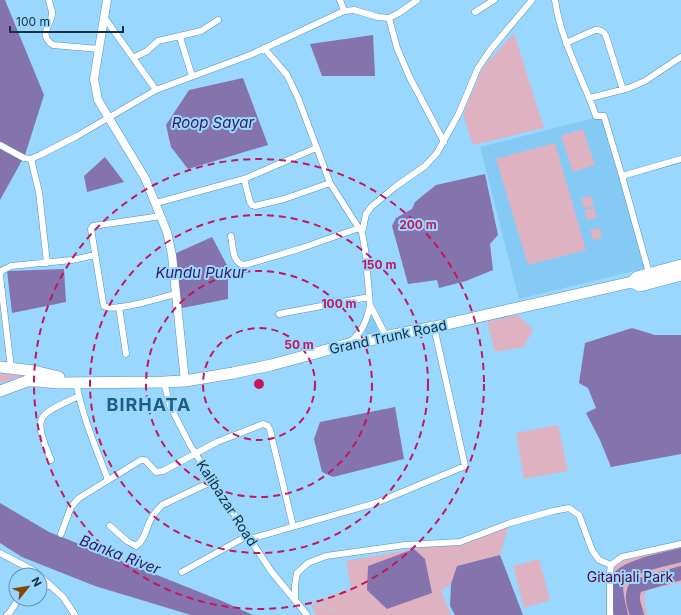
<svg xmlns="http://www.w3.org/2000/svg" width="681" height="615" viewBox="0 0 681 615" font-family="Inter,sans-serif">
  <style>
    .built { fill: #85caf5 }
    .green { fill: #dfb2c1 }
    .water { fill: #8573ae }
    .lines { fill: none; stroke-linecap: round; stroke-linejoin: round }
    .river { stroke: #8573ae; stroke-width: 14 }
    .minor-casing { stroke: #5693b8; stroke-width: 7 }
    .tertiary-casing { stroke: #5693b8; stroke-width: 9 }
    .trunk-casing { stroke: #5693b8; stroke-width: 12 }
    .minor { stroke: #fff; stroke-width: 6 }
    .tertiary { stroke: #fff; stroke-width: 8 }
    .trunk { stroke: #fff; stroke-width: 11 }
    .ring { fill: none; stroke: #c2185b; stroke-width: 2; stroke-dasharray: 7 5 }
    .labels { text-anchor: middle; stroke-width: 4; stroke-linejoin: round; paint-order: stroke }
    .street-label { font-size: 14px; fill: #16303f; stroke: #99d7ff }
    .park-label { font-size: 14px; fill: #590530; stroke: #99d7ff }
    .water-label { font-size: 15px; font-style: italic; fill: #371a62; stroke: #99d7ff }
    .district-label { font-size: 18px; font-weight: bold; letter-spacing: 1px; fill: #1f5e81; stroke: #99d7ff }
    .centre { fill: #c2185b; stroke: #99d7ff; stroke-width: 2 }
    .ring-label { font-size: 12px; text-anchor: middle; font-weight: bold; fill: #c2185b; stroke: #99d7ff; stroke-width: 4; stroke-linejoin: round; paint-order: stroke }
  </style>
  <rect width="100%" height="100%" fill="#99d7ff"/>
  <path class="built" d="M602,116L646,268L519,299L480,147Z
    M369,318H374L379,336L365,338L366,327Z"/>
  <path class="green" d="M514,33L544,128L473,145L463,114L483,67Z
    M583,129L595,165L573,172L561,136Z
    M555,143L586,250L528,265L496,159Z
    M591,196L594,206L584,208L581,198Z
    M594,208L597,217L587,220L584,210Z
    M600,228L602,238L593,240L590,230Z
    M518,315L533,330L524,347L495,352L487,322Z
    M0,374L25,375L0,383Z
    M558,425L568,471L524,479L516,433Z
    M509,524L500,555L457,566L451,584L441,591L451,615H316L311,604L353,615L312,603L351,588L346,561L426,547L459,543Z
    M681,543V583L647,590L644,596L647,615H608L611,565L622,557Z
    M539,559L550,600L524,608L513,566Z"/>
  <path class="water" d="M0,0H5L44,95L25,155L0,200Z
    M373,35L375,76H322L310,44Z
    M243,78L268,145L188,169L171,147L166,125L189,90Z
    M105,157L124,182L87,192L84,176Z
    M485,174L498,235L490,244L493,270L466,281L439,288L437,280L408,284L392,226L396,218L412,209L415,202L436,185Z
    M212,237L228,267V299L177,309L172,255Z
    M64,269L66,302L12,313L7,271Z
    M632,328L655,335H681V454L611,467L600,440L586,413L596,408L588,388L579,383L585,343Z
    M395,407L404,459L333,477L322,472L314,439L320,422Z
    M0,503L49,532L222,601L253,615H191L95,586L22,557L0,543Z
    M414,549L425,559L432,593L387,609L367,590L368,566Z
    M500,555L523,615H455L450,606L451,584L457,566Z"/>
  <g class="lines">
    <path class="river" d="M621,615C619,605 614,591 617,581C621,567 667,559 681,555
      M637,615C634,605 630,596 636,586L681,573"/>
    <defs>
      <path id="minor" d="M49,0C49,5 52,8 52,13C52,25 37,34 53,45L99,49
        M340,0L344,11
        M555,0C561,42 582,76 596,116H604L622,176L649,273
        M475,12L494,0
        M104,17L156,90
        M389,18L397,48L410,78L444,142
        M180,37L192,76
        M566,43L595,30C601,30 603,31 606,36L623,90
        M264,48L287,75L298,98L330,183L362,233
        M133,58L147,51L158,41L201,31L218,20
        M590,98L629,88L645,81L681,57
        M0,145L24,158L31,159L40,155L77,136L156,90L250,55L344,11L354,10L378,17L389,18L399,13L417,0
        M31,159L39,192L47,263
        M622,176L681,159
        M244,179L250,202L252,205L255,206L284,199L330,183
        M156,203L244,179L316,148
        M161,216L93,226L91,229L103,302L104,306C115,313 162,297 176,294
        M231,236C233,246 232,264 245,265L299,249L359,228
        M119,307L126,354
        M279,314L369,297
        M386,336L370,305L365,249L362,233L366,214L371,207L395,187L425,166L437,153L459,113L478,68L491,49L532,0
        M351,341C363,331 367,320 370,305
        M11,368L0,276L1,271L11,266L72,260L95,255
        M76,382C82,416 96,448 108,480
        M164,382L170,406L190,445L250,539L271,571L307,615
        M51,460C32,414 37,416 79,396
        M110,526L127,541L136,546C145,540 146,529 150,521C153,514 157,510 162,505L213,481
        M61,534L71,507L79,498L141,460H145L156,472L163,471L217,442L263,424L268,426L270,430L293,526
        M250,539L376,503L465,466L434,327
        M0,553L34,571L39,575
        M182,572L247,536
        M40,576L63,597L75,615
        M40,589L50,585
        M295,598V585L297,573L308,563L326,556L405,545L460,542L510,523L553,511L569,508L579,515L592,550L599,560L611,565
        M7,615C13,610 14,604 19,599
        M610,615V572L611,565L622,557L681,544"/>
      <path id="tertiary" d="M107,0L94,79L98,100L145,178L167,232L172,255L185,381"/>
      <path id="trunk" d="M632,282L640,286L681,275
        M0,367L34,371L59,377
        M0,391L27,381H36L59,383L164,382L185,381L233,373L271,365L349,344L434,327L632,282L637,277L681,265"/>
    </defs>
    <use href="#minor" class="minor-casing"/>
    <use href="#tertiary" class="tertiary-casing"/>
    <use href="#trunk" class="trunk-casing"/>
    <use href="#minor" class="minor"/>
    <use href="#tertiary" class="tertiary"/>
    <use href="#trunk" class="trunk"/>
  </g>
  <g class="ring">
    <circle cx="259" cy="384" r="56"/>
    <circle cx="259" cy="384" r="113"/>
    <circle cx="259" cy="384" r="169"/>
    <circle cx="259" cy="384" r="225"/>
  </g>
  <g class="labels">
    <g class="street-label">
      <text transform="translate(388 337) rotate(-12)" y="5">Grand Trunk Road</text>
      <text transform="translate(227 503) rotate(57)" y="5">Kalibazar Road</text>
    </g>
    <g class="park-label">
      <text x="630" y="582">Gitanjali Park</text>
    </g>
    <g class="water-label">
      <text x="213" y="128">Roop Sayar</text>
      <text x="201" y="278">Kundu Pukur</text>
      <text transform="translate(120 555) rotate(21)" y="5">Banka River</text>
    </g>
    <g class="district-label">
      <text x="149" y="411">BIRHATA</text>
    </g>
  </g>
  <circle cx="259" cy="384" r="6" class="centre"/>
  <g class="ring-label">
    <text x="418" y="229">200 m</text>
    <text x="379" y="269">150 m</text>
    <text x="339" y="308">100 m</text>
    <text x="299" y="349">50 m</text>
  </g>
  <g transform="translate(28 587) rotate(60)"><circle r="19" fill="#99d7ff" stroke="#6594b2"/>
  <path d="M0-3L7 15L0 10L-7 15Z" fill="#834506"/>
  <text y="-6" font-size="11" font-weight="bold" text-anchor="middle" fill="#16303f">N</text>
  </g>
  <path d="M10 26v6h113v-6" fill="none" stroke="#16303f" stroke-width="2"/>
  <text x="16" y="26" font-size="12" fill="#16303f" stroke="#99d7ff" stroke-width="3" paint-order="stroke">100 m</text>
</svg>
